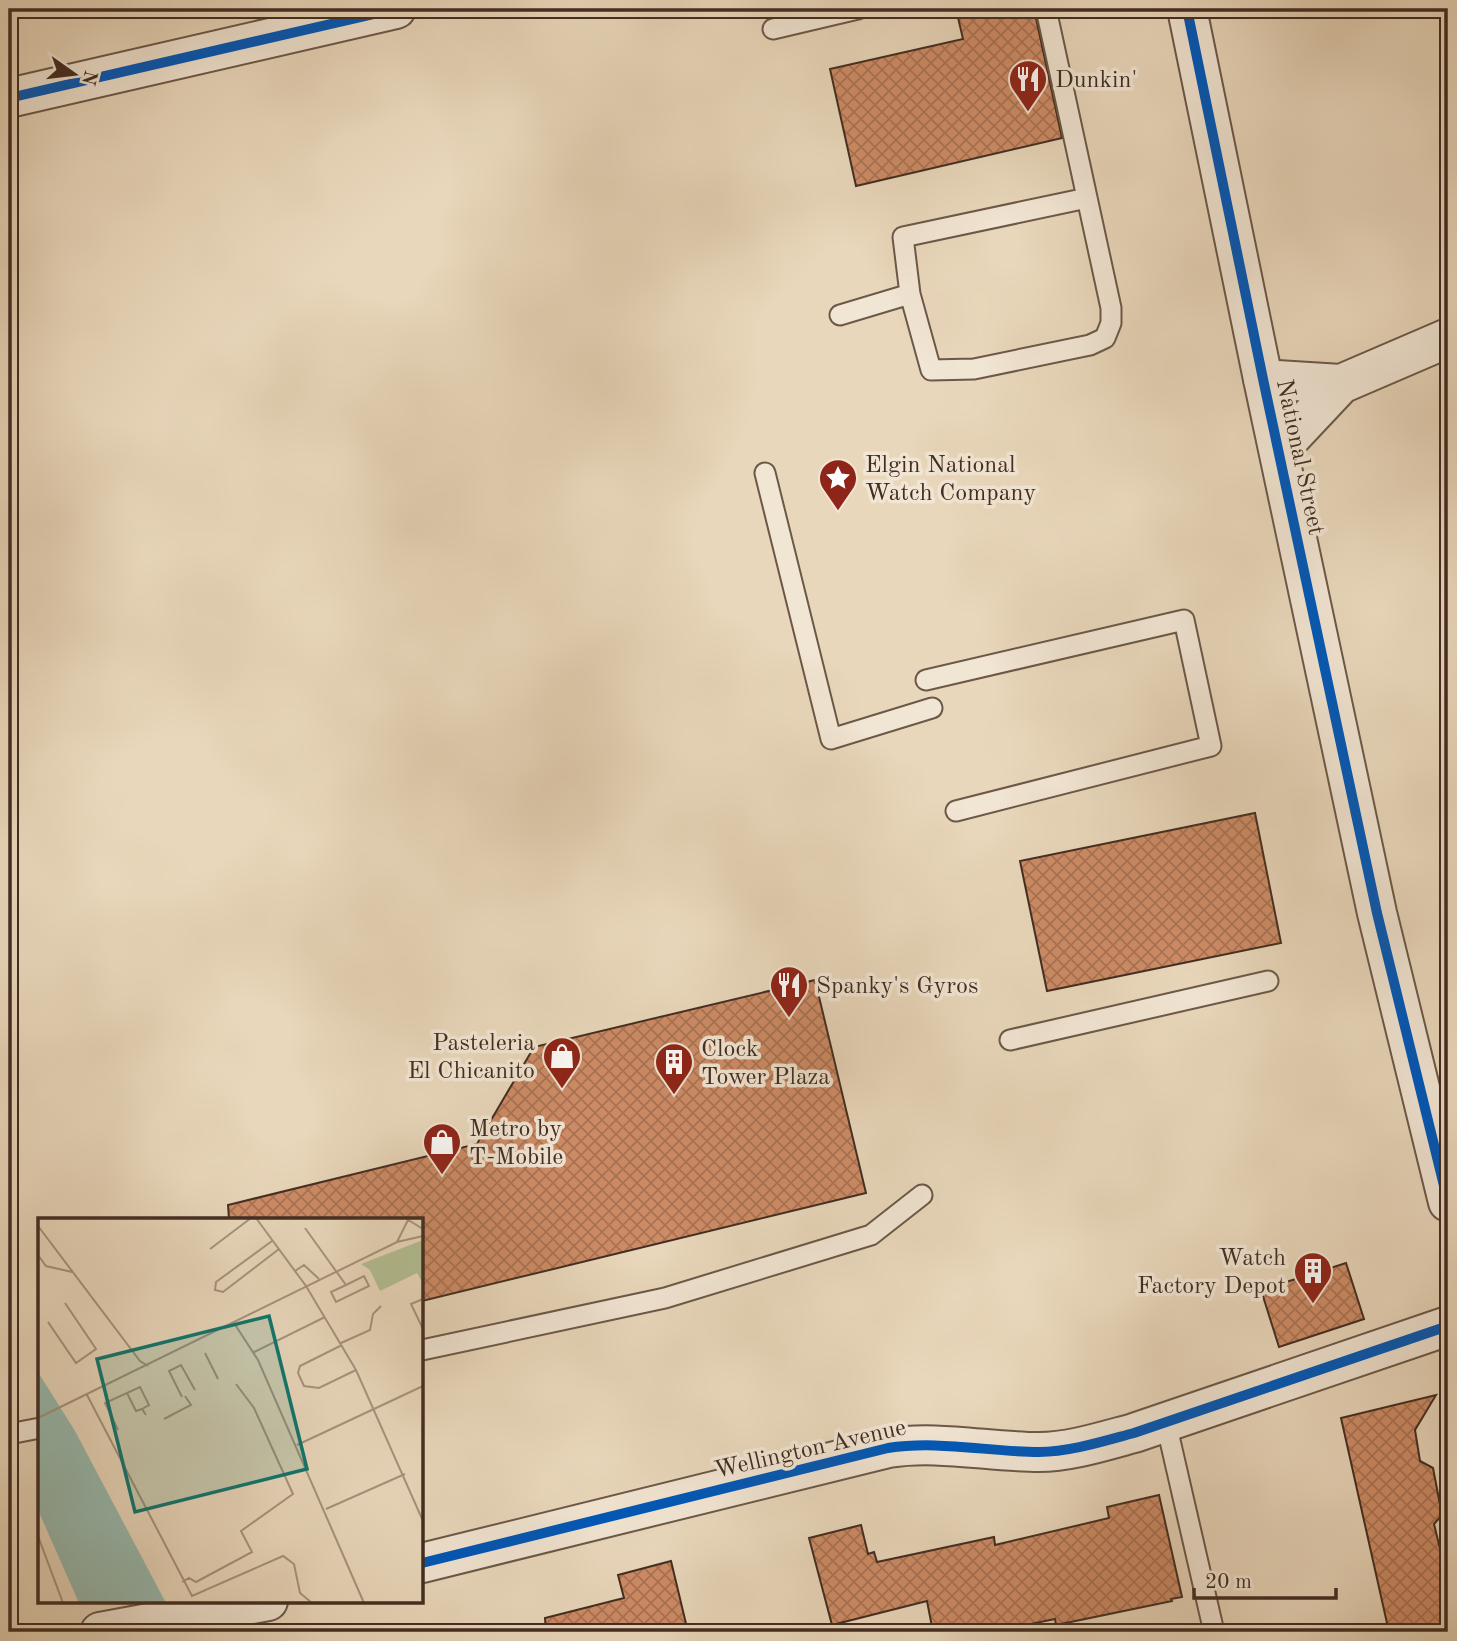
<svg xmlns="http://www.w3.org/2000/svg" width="1457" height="1641" viewBox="0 0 1457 1641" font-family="'Old Standard TT',serif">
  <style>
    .building { fill: url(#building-cross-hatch); stroke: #422d22; stroke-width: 2 }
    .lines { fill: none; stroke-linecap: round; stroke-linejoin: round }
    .service-casing { stroke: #6c5848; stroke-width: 23 }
    .minor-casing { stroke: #6c5848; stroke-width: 42 }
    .tertiary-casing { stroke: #6c5848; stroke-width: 42 }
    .service { stroke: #f1e5d3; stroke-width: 19 }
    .minor { stroke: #f1e5d3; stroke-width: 38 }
    .tertiary { stroke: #f1e5d3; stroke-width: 38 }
    .cycleway-casing { stroke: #f1e5d3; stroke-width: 15 }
    .cycleway { stroke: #0057b8; stroke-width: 10 }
    .labels { text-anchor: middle; stroke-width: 7; stroke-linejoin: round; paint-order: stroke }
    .poi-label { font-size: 24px; fill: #422d22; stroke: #f1e5d3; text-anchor: start }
    .street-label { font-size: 24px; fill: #422d22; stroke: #f1e5d3 }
    .inset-road { fill: none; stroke: #a6937e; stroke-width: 2 }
    .view { fill: #0f766e; fill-opacity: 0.15; stroke: #0f766e; stroke-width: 3.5 }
    .inset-edge { fill: none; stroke: #422d22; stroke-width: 3.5 }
  </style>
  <defs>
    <pattern id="building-cross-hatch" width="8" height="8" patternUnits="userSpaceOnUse" patternTransform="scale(1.75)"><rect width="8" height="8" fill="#ce8c66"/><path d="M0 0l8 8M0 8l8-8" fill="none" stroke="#a97354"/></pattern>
  </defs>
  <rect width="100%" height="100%" fill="#e9d7bb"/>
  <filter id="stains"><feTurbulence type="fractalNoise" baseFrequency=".00286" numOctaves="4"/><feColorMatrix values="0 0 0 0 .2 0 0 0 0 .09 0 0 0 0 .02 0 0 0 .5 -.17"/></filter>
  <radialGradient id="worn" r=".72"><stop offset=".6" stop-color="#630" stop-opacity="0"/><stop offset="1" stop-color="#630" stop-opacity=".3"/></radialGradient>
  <path class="building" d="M956,9H1034L1062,138L856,186L830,69L963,39Z
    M1255,813L1281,943L1047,991L1020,861Z
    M815,980L866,1193L422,1301V1219H229L228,1205L477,1144L534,1047Z
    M1346,1263L1364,1319L1279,1347L1261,1290Z
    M1436,1395L1415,1430L1420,1461L1433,1468L1442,1515L1434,1524L1442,1557L1448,1561V1632H1389L1341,1418Z
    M1159,1495L1182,1597L1171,1599L1172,1601L1056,1625L1055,1619L991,1632H933L927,1601L832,1625L809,1538L861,1525L868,1554L874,1552L877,1562L994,1537L995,1545L1109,1518L1107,1507Z
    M671,1561L688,1632H546L545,1618L624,1598L618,1575Z"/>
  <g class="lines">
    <defs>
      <path id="service" d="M773,29L858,9
        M910,294L931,370L974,369L1090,345L1105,338L1111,323V308L1046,9
        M840,315L910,294L903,237L1087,198
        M765,473L831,739L932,708
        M926,680L1184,620L1211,746L956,811
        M1010,1040L1268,981
        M422,1350L665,1298L871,1235L922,1195
        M1166,1423L1214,1632
        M9,1434L40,1428"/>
      <path id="minor" d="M9,98L396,9
        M1263,379L1341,384
        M1279,450L1341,384L1448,338
        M422,1563L888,1448C938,1440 989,1452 1039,1452C1070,1452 1104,1441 1134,1433L1448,1326
        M100,1632L268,1601"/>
      <path id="tertiary" d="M1187,9L1263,379L1377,913L1448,1202"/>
    </defs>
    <use href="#service" class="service-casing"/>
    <use href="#minor" class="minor-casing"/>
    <use href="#tertiary" class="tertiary-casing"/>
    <use href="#service" class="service"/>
    <use href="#minor" class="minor"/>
    <use href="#tertiary" class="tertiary"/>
    <defs>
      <path id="cycleway" d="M1187,9L1263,379L1377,913L1448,1202
        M9,98L396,9
        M422,1563L888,1448C938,1440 989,1452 1039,1452C1070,1452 1104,1441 1134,1433L1448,1326"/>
    </defs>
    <use href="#cycleway" class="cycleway-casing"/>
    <use href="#cycleway" class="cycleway"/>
  </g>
  <defs>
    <symbol id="restaurant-pin" viewBox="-11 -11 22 30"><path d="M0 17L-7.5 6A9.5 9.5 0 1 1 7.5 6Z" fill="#8f2418" stroke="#f1e5d3"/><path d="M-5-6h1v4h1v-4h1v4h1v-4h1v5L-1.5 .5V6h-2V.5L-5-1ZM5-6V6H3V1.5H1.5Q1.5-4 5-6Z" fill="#fff"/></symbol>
    <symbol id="sight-pin" viewBox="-11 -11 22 30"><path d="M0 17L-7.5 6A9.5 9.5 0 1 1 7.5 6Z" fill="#8f2418" stroke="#f1e5d3"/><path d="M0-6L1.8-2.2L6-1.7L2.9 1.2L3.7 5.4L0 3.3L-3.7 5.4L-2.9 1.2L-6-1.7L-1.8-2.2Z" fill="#fff"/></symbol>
    <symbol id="shop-pin" viewBox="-11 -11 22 30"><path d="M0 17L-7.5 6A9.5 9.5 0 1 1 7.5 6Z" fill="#8f2418" stroke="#f1e5d3"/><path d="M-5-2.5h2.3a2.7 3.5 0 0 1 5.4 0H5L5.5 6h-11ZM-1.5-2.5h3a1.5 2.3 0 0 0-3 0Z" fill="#fff"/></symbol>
    <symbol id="building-pin" viewBox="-11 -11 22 30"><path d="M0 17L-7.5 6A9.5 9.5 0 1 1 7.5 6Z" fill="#8f2418" stroke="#f1e5d3"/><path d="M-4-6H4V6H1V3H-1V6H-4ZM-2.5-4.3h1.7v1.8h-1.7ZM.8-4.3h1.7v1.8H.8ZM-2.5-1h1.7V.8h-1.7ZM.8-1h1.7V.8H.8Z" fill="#fff"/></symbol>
  </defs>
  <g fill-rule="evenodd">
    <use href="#restaurant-pin" x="1006" y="57" width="44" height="60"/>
    <use href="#sight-pin" x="816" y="456" width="44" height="60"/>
    <use href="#restaurant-pin" x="767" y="963" width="44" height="60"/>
    <use href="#shop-pin" x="540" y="1034" width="44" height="60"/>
    <use href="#building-pin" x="652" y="1040" width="44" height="60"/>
    <use href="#shop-pin" x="420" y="1120" width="44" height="60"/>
    <use href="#building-pin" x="1291" y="1249" width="44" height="60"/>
  </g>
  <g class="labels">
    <g class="poi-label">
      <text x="1055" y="87">Dunkin'</text>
      <text x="865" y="472">Elgin National<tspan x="865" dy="28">Watch Company</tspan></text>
      <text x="816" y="993">Spanky's Gyros</text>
      <text x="535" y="1050" text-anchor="end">Pasteleria<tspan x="535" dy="28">El Chicanito</tspan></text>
      <text x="701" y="1056">Clock<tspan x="701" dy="28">Tower Plaza</tspan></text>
      <text x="469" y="1136">Metro by<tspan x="469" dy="28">T-Mobile</tspan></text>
      <text x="1286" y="1265" text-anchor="end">Watch<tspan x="1286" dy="28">Factory Depot</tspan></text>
    </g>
    <g class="street-label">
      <text transform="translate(1301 457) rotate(78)" y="8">National Street</text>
      <text transform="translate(810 1448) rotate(-13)" y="8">Wellington Avenue</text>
    </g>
  </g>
  <g transform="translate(38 1218)">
    <rect width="385" height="385" fill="#e9d7bb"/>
    <path d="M385,22V66L379,55L342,73L332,52L323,46Z" fill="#b3bf93"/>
    <path d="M0,154L37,213L128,385H41L0,292Z" fill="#97baaf"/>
    <path class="inset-road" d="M218,0L268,68L318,152L385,303M367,0L385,11M0,8L102,143L110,148M267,10L308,67L293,74L298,84L331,68L326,58L308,67M234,23L178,64L177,72L185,74L241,31M359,24L370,2M172,31L213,0M0,37L8,48L34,54M257,53L266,47L281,61M385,81L373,86L385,111M10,104L38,145L58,131L27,85M196,105L220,142L326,385M303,125L332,112L335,96L343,88M304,127L262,148L260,155L266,168L281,170L318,152M216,134L287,99M167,135L180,161M89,175L98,193L104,191L108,197M49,177L154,378L245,338L256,346L262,375L274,385M144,179L131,153L143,147L157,172M0,200L359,24L385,18M126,201L153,187L147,178M80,212L67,185L102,169L111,187L104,191M259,227L385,168M288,291L367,256M0,318L25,385M144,364L151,360L158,364L214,334L203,313L255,276L216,190L198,166"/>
    <path class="view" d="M231,98L269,251L97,294L59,141Z"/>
    <rect width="385" height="385" class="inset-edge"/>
  </g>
  <rect width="1457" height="1641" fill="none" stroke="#e9d7bb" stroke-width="35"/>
  <rect x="10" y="10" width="1436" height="1620" fill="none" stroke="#422d22" stroke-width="3.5"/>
  <rect x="18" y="18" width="1422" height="1606" fill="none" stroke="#422d22" stroke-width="2"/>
  <g transform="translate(74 74) rotate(104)" stroke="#f1e5d3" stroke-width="5" paint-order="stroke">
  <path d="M0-5L12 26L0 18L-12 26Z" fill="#422d22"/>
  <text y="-10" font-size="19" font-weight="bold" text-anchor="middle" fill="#422d22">N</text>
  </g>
  <path d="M1194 1588v10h142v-10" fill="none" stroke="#422d22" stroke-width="3.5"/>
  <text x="1205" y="1588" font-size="21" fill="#422d22" stroke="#f1e5d3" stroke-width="5" paint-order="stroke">20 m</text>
  <rect width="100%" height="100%" filter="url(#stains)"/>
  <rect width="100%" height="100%" fill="url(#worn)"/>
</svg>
